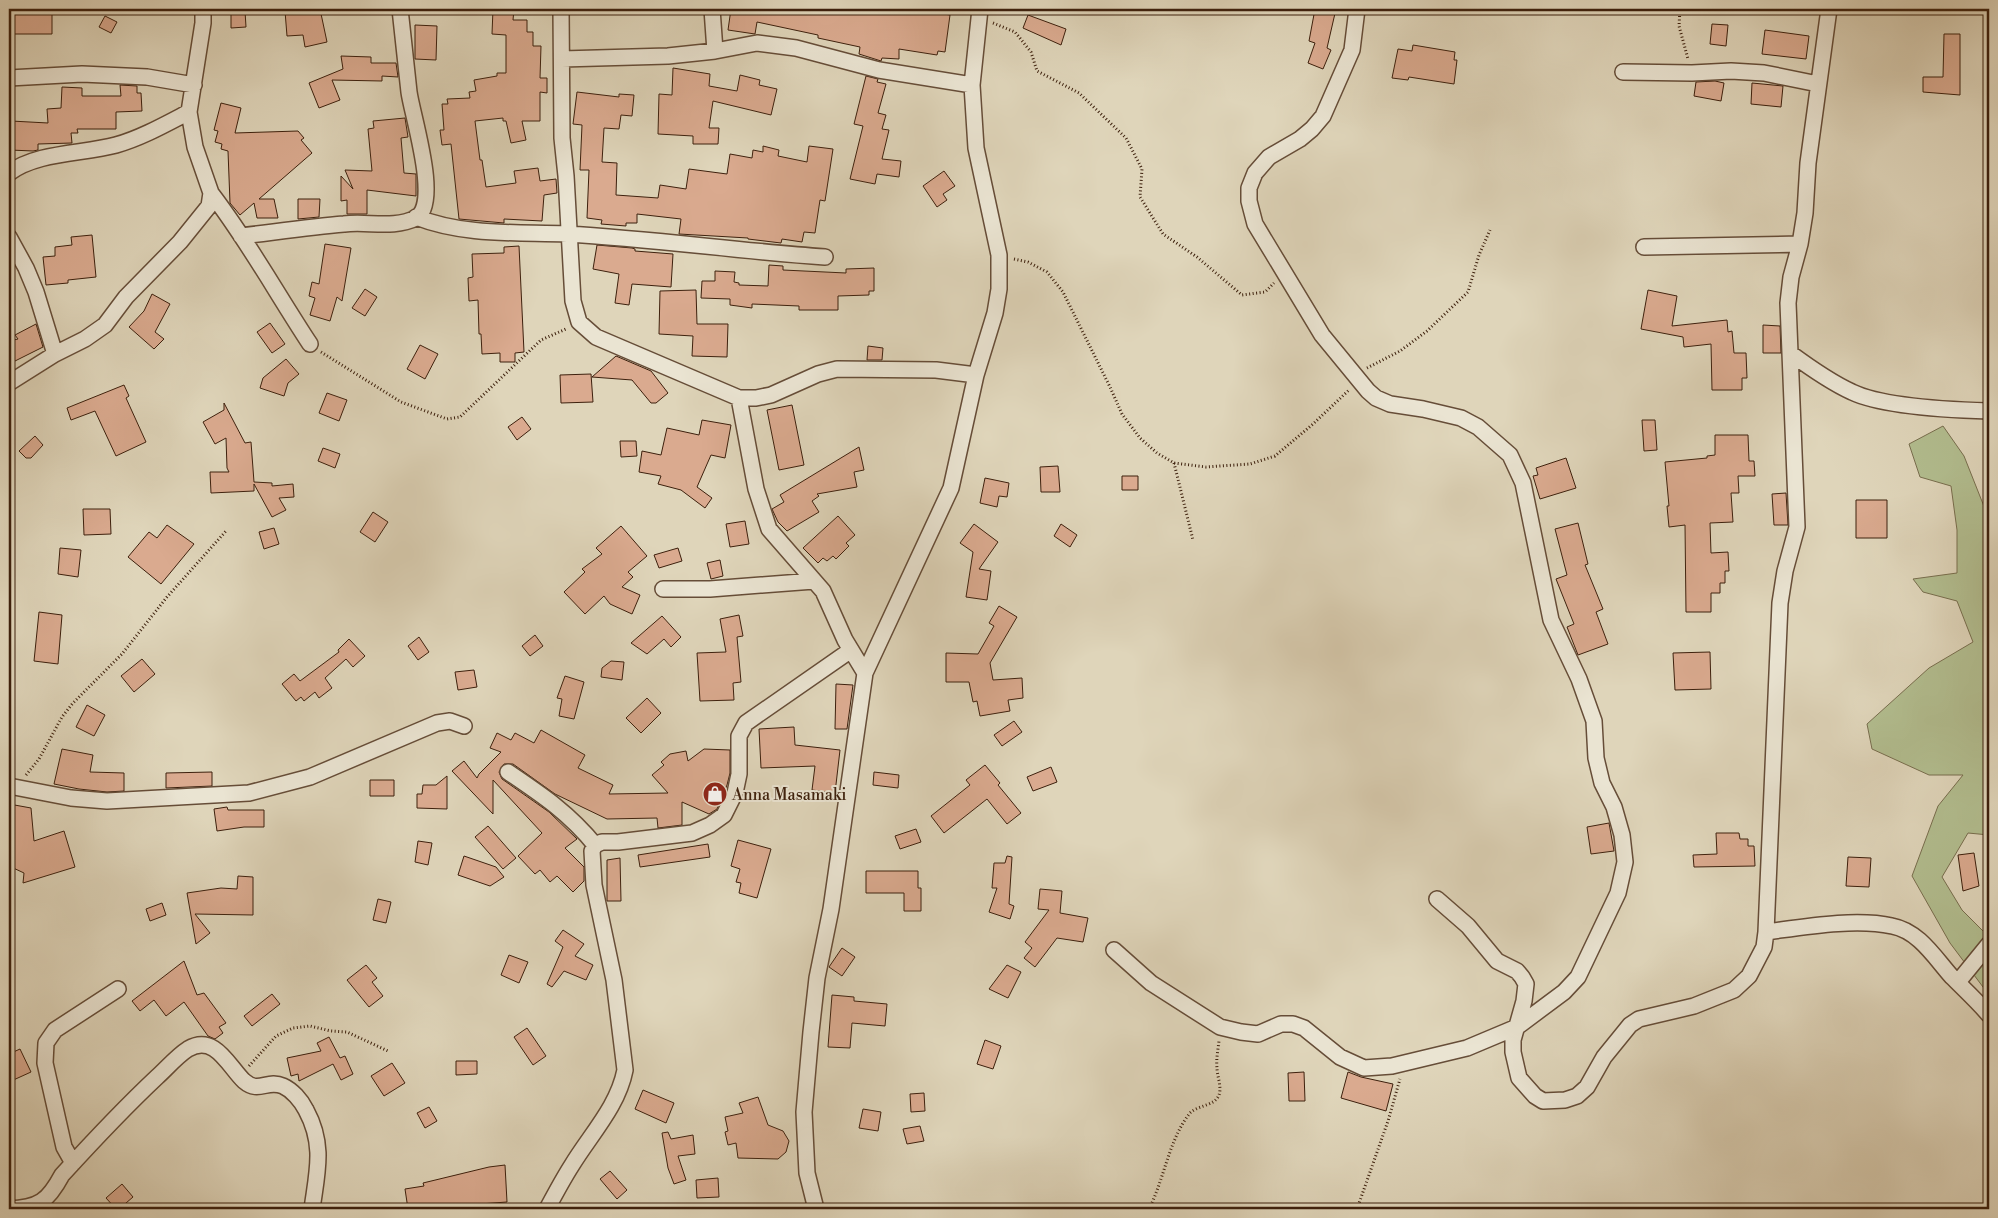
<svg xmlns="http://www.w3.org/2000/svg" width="1998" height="1218" viewBox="0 0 1998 1218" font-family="'Libre Bodoni',serif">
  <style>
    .green { fill: #b2bd8f; stroke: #786e4e }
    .building { fill: #daaa8f; stroke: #3d200d }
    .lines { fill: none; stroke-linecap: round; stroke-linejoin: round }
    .street-casing { stroke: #664d38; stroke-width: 18 }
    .path { stroke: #3d200d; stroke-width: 3; stroke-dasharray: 1 2.5; stroke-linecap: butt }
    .street { stroke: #eae4d2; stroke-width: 15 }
    .labels { text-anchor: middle; stroke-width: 4; stroke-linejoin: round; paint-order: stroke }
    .poi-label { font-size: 16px; fill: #3d200d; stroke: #eae4d2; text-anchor: start }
  </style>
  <rect width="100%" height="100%" fill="#dfd5ba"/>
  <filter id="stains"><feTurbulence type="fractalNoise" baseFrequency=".004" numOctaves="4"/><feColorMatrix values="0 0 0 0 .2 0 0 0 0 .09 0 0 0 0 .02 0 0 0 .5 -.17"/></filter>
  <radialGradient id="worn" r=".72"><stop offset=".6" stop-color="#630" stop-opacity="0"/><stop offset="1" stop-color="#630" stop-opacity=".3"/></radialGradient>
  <path class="green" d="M1943,426L1964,456L1989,519V835L1968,833L1942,877L1962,910L1989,937V995L1950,943L1912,876L1938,806L1963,775H1929L1872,749L1867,724L1929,668L1973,642L1957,601L1923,592L1913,579L1957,573V530L1951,486L1920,477L1909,444Z"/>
  <path class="building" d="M9,9H52V34H9Z
    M320,9L327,42L305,47L303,35L287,36L285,11Z
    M493,9H514L513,20H527V32H533V46H541L540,78H547V93L540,92V121H522L526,140L511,143L506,121H503V118L475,121L480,160H482L486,187L516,183L514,171L538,168L540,181L556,179L557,193L544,195L542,221L504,219V223L459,219L451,144L442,145L440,130H444L442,104H448L447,99L470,98L469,92L476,91L474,80L497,76V73H506V35L492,34Z
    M731,9H939L938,13L950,15L945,52L938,51L937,55L899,49V59L882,58L881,61L859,54L860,47L818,38V35L757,22L755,34L728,30Z
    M1315,9H1336L1327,48L1331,50L1323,69L1308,63L1315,43L1309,41Z
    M245,11L246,27L231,28V12Z
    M1028,15L1066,29L1061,45L1023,28Z
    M105,16L117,22L111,33L99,27Z
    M1712,24L1728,25L1726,46L1710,44Z
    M415,25L437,26L436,60L415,59Z
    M1765,30L1809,36L1806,59L1762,54Z
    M1944,34H1960V95L1923,92V77H1943Z
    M1413,45L1455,52L1454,60H1457L1454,84L1409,77L1408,80L1392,78L1398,49L1412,51Z
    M341,56L371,57V63H396L398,77L382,76V81L332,80L340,100L319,108L309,83L343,69Z
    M673,68L710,74L709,86L737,91L740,75L760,80L759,85L777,89L771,115L713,101L709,128H719L718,144H693V136L658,134L659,94L672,95Z
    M866,76L878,79L877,82L886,84L878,113L886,115L882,129L889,130L882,159L901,161L899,177L877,174L875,184L850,179L863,126L854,124Z
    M1715,81L1724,83L1721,101L1694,96L1696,82Z
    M1752,83L1783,86L1781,107L1751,104Z
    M120,85L137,86V93H141L142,111L116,112V129H77L78,133H71L72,143L38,144V150L33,151L10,150L11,121L48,123L47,109L61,108L62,87L82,88V96H121Z
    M577,92L619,97V94L634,95L632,116L621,115L619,129L604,128L602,162L617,163L616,195L658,198L660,185L686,189L689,169L727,174L730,154L752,158L753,150L763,152V146L779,150L778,156L807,162L809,146L833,149L825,201L820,200L815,233L804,232L802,242L782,239L781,243L748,239V238L679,234L681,219L637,214V223H626V226L601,224L602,220L587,218L589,170H580L582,125L573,124Z
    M221,103L241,108L235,133L298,131L304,138L301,140L312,153L259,199H274L278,218H257L254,203L240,215L230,203L228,151L221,149L222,144L215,142L218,131L214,130Z
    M405,118L408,137L401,138L404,173L416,174V196L367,190V214H347V200L341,201V176L353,189L345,170L372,171L368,129L374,128L373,121Z
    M944,171L955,186L943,194L947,200L937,207L923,186Z
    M298,199H320L319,217L298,219Z
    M92,235L96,277L68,280V283L46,285L43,257L55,256V247L72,245L71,237Z
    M325,244L351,248L342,301L337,297L330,321L310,315L315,298L309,296L312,282L319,284Z
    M597,245L632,248L635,249V251L673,254L671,287L632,284L629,305L615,303L619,274L593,269Z
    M519,246L524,352L515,353V362H500V353L482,354L481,334H479L478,300L469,301L468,278L473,277L472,254L504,253V247Z
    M769,265L783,266V270L846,273V269L874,268V291H869V295L838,296V310H799V306L752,304V308L730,305V299L701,298L702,281H715V271L735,272L734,282L739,283V285L768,286Z
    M365,289L377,297L365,316L352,308Z
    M696,290L697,324H728L727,357L692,356L693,336L659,334L660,291Z
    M1648,290L1677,296L1672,326L1727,320L1728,332L1732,331L1734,353H1746L1747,378H1742V390H1712L1711,344L1684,347L1683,337L1641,329Z
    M152,294L170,304L155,332L164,339L154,349L129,327L144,311Z
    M270,323L285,344L272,353L257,332Z
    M36,324L43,347L9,364V341L18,339L15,335Z
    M1763,325L1780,326L1781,353H1763Z
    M420,345L438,354L425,379L407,369Z
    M868,346L883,348L882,360H867Z
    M616,356L651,371L668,393L656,403H651L632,380L592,377Z
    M286,359L299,374L288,383L284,396L260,388L263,378Z
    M591,374L593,402L561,403L560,375Z
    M124,385L129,396L126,398L146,442L116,456L95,411L71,420L67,408Z
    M327,393L347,400L339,421L319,413Z
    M224,403L245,443L251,442L254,482L272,483V486L293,484L294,497L279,498L286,510L272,517L254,484V491L211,493L210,472H229L227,468L226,438L215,444L203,422L224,410Z
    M792,405L804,465L779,470L767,410Z
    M522,417L531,429L517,440L508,427Z
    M702,420L731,425L725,458L711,455L697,487L712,498L705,508L681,490L658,484L661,476L639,472L642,451L661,455L667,428L699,435Z
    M1642,420H1655L1657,450L1644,451Z
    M1715,435H1748L1749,461H1754L1755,476H1738L1739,493H1731L1733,522L1710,523L1711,553L1728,552L1729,571H1725V583H1720V593H1711V612H1686L1685,525L1669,527L1667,506H1669L1665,462L1707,458V456L1715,455Z
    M35,436L43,445L31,458H26L19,451Z
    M620,441H636L637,456L621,457Z
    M859,447L864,470L854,472L857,487L817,494L819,496L812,501L819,512L787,531L778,522L772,509L784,502L780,495Z
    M323,448L340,454L335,468L318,461Z
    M1566,458L1576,488L1540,499L1533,476L1538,475L1536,468Z
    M1058,466L1060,492H1041L1040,467Z
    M1122,476H1138V490H1122Z
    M985,478L1009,483L1007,497L999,496L997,507L980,503Z
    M1786,493L1788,525H1774L1772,494Z
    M1856,500H1887V538H1856Z
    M83,509H110L111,534L84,535Z
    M373,512L388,522L375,542L360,532Z
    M838,516L855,535L846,543L849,546L836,559L833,556L827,561L823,558L818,563L803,548Z
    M745,521L749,544L730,547L726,524Z
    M1578,523L1588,564L1585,565L1603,609L1596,612L1608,644L1578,655L1567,627L1574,624L1556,579L1567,575L1555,529Z
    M974,524L998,542L979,569L991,571L987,600L966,597L973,552L960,543Z
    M1061,524L1077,535L1070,547L1054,536Z
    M167,525L194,544L161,584L128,557L149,532L157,538Z
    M621,526L647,556L628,572L633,577L622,587L640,595L632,614L610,604L604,596L585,614L564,592L585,572L582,569L602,554L596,548Z
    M274,528L279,544L264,549L259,532Z
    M60,548L81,550L78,577L58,574Z
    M678,548L682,561L659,568L654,555Z
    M720,560L723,576L711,579L707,563Z
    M999,606L1017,617L990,663L993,680L1022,678L1023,698L1008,700L1010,711L980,716L977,701L973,702L969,682H946V653L978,654L994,626L989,623Z
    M39,612L62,615L58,664L34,661Z
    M739,615L743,636L737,637L741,682L733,683L734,700L700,701L697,653L726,652L720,619Z
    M662,616L681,637L671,647L664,639L647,654L631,643Z
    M535,635L543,646L530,656L522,646Z
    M419,637L429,652L418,660L408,646Z
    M349,639L365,656L353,667L346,659L325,678L332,688L319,698L315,692L304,701L301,697L296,701L282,684L294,674L300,681L339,652L338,650Z
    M1710,652L1711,689L1675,690L1673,653Z
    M142,659L155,674L134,692L121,676Z
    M611,661L624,662L622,680L601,677L602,668Z
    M474,670L477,687L458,690L455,672Z
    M565,676L584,682L574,719L559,716L562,699L557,698Z
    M836,684L853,685L847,729H835Z
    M647,698L661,713L641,733L626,718Z
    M87,705L105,715L94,736L76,727Z
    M1014,721L1022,732L1002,746L994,735Z
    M794,727L795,745L840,750L835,793L812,790L815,766L761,768L759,729Z
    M541,730L585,755L578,768L613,785L609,794L668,793L652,775L664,765L661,762L670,754L686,751L688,761L704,749L730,750V773L727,785L717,809L709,814L682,802V825L658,828L657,818L607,819L555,794L513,764H504L499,772L502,779L549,812L577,839L565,848L584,867V881L573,892L557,876L550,882L540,870L535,874L518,856L542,833L493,780V814L452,771L464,761L477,778L479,774L501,752L490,748L497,733L511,740L515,733L534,743Z
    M62,749L93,755L90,772L124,773V791L107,792L79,789L54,784Z
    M985,765L1000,783L998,785L1021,813L1007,824L987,799L944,833L931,816L970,785L966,780Z
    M1051,767L1057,782L1033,791L1027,777Z
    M212,772V786L166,788V773Z
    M874,772L899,775L898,788L873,785Z
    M447,776V809L417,808V794H422L423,785H436Z
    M370,780H394V796H370Z
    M9,804L31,808L34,841L64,831L75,867L23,883L24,873L9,866Z
    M227,807L228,810H264V827H244L217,831L214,809Z
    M1609,823L1614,851L1591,854L1587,827Z
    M488,826L516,858L503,869L475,837Z
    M916,829L921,842L900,849L895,836Z
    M1716,833H1739L1740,839H1748V846H1754L1755,866L1694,867L1693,855L1717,854Z
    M738,840L771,849L757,898L739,893L741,883L736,882L740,869L731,866Z
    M418,841L432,843L428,865L415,862Z
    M708,844L710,857L640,867L638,855Z
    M1974,853L1979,886L1963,891L1958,855Z
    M464,856L496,867L504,877L490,886L458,875Z
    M1007,856L1012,857L1009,904L1014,906L1010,919L989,912L997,888H992L994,863H1005Z
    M1848,857L1871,858L1869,887L1846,886Z
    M620,858L621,901H607V860Z
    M866,871H918V888H921V911H904V893H866Z
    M238,876L253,877V915L195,914L210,933L196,944L187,893L221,888L237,889Z
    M1040,889L1062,891L1060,913L1088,918L1083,942L1057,938L1035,967L1024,958L1032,948L1025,942L1049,910L1038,909Z
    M378,899L391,902L386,923L373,920Z
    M162,903L166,915L150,921L146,909Z
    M563,930L584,944L575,956L593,965L586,980L564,971L552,987L547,984L563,947L555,941Z
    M842,948L855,957L842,976L829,967Z
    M509,955L528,962L519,983L501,975Z
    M184,961L197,995L204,993L226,1023L219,1027L223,1033L215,1039L208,1036L184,1002L166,1016L154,1000L140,1011L132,1001Z
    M366,965L377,978L372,982L383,996L369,1007L347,980Z
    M1007,965L1021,972L1008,998L989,989Z
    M272,994L280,1004L252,1026L244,1016Z
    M832,995L854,997V1001L887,1004L885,1026L852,1023L850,1048L828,1047Z
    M527,1028L546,1056L533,1065L514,1037Z
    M329,1037L340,1058L345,1056L353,1074L341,1080L333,1064L299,1081L298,1074L291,1076L287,1058L321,1051L317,1043Z
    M985,1040L1001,1046L993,1069L977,1064Z
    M20,1049L31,1072L9,1082V1054Z
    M456,1061H477V1074L456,1075Z
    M392,1063L405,1083L384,1096L371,1076Z
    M1304,1072L1305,1101H1289L1288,1073Z
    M1348,1072L1361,1077L1393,1084L1386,1111L1341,1098Z
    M643,1090L674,1103L666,1123L635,1109Z
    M924,1093L925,1111L911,1112L910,1094Z
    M758,1097L768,1125L783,1131L789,1141L786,1152L778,1159L738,1158L736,1143L728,1145L725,1132L728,1131L725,1117L743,1113L739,1103Z
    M429,1107L437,1121L425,1128L417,1113Z
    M863,1109L881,1112L878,1131L859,1128Z
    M920,1126L924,1141L907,1144L903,1129Z
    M668,1132L671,1139L693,1135L695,1154L678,1156L686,1180L674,1184L668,1168L662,1133Z
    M505,1165L507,1202L480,1204L482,1209H408L405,1189L424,1186L423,1183L489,1167Z
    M610,1171L627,1190L617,1199L600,1179Z
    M718,1178L719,1197L697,1198L696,1180Z
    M122,1184L133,1197L119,1209H116L106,1198Z"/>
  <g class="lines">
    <defs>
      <path id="street" d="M561,9L562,138L566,176L573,301L579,322L596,337L739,398H756L771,395L818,374L837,369L936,370L976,375
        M712,9L715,51
        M562,59L668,56L715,51L757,43L796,48L879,70L972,85
        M1623,72L1692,73L1731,71L1764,73L1818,84
        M9,78L82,74L147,77L194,85
        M9,173C37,152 82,154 116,145C141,138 166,124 189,112
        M211,193C248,241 277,294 310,344
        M416,217C464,236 517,232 567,234C653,239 739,251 825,257
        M241,236C275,232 310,227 344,224C367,221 394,229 416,218C441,204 412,115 409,92C406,65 403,37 400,9
        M9,237L26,268L36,292L55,354
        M1644,247L1800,244
        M1790,353C1809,367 1830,382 1852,392C1883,407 1954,410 1989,411
        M9,383L55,354L85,339L105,325L126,297L180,242L209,206L211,193L195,147L189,112L203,23V9
        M739,398L756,489L769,529L823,591L845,640L865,673
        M663,589H710L814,581
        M508,772C542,795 569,813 595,845
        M9,786L71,798L107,801L249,793L310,777L437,723L450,721L464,726
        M1437,899L1468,926L1497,961L1517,971L1522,977L1526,984L1524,1001L1513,1040V1052L1519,1078L1535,1096L1543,1101L1565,1100L1577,1096L1587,1087L1604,1057L1630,1025L1639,1019L1694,1006L1734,990L1749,976L1764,947L1766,932L1780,603L1785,571L1797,527L1788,303L1791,277L1800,244L1805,213L1808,163L1829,9
        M1766,932C1804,927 1855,918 1892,926C1919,931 1935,958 1952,977C1965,990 1978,1002 1989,1015
        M1114,950L1151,983L1220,1027L1241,1032L1258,1034L1281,1024H1293L1304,1028L1340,1057L1364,1068L1392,1066L1467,1048L1517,1027L1564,992L1578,977L1618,893L1625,862L1622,835L1614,807L1602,783L1596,758L1594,721L1579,679L1551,620L1523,483L1510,455L1478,427L1461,418L1423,409L1390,404L1376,398L1368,391L1322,335L1255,224L1249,201V188L1255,173L1269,157L1300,139L1312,129L1323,116L1352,50L1357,9
        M1958,982L1989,944
        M73,1163L64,1147L45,1063L46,1043L55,1030L118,989
        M9,1209C39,1208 48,1201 62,1175C93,1141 124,1108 157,1077C167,1068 177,1056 188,1049C215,1033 229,1067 244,1081C259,1094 267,1079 283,1086C292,1090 301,1100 306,1110C325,1145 317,1172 312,1209
        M547,1209C555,1194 563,1179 572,1165C591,1134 618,1106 625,1070L614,980L594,885L592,851L595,845L602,842H618L692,833L710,825L724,815L735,793L739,774V736L746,723L851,650
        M816,1209L807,1173L804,1112L811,1032L817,978L831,909L865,673L951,488L976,375L995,313L999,289V255L976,148L972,85L980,9"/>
    </defs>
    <use href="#street" class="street-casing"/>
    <path class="path" d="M1680,9L1679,26L1688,59
      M993,23L1015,32L1031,52L1037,71L1079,93L1126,138L1142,169L1140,197L1163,234L1197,257L1242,295L1265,292L1274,283
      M1014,259L1028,262L1047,272L1063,292L1110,387L1122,414L1140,438L1157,453L1174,463L1206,467L1250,464L1275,456L1313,424L1349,390
      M321,352L401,402L447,419L460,417L541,340L566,329
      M1367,368L1400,351L1427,331L1468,292L1479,255L1490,230
      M1174,463L1193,540
      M26,775L39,759L62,717L73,703L122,654L167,597L226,531
      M249,1066L276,1036L293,1028L310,1026L331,1031L347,1032L388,1051
      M1149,1209C1164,1180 1169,1139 1190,1113C1198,1105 1215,1106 1219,1095C1222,1087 1217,1076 1217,1068C1216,1059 1218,1050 1219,1041
      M1357,1209L1388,1121L1400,1079"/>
    <use href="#street" class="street"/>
  </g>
  <defs>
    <symbol id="shop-disc" viewBox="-11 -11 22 22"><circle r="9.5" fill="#8f2418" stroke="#eae4d2"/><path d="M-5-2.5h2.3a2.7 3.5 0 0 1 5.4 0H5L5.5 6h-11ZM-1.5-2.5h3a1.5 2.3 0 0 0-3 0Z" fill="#fff"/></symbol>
  </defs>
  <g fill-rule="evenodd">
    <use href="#shop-disc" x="701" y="780" width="28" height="28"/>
  </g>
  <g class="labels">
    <g class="poi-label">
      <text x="732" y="800">Anna Masamaki</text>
    </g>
  </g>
  <rect width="1998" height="1218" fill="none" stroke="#dfd5ba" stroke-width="30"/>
  <rect x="10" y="10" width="1978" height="1198" fill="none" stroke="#3d200d" stroke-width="2.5"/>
  <rect x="15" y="15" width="1968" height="1188" fill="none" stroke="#3d200d"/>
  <rect width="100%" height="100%" filter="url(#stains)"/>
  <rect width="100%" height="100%" fill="url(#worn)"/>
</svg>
